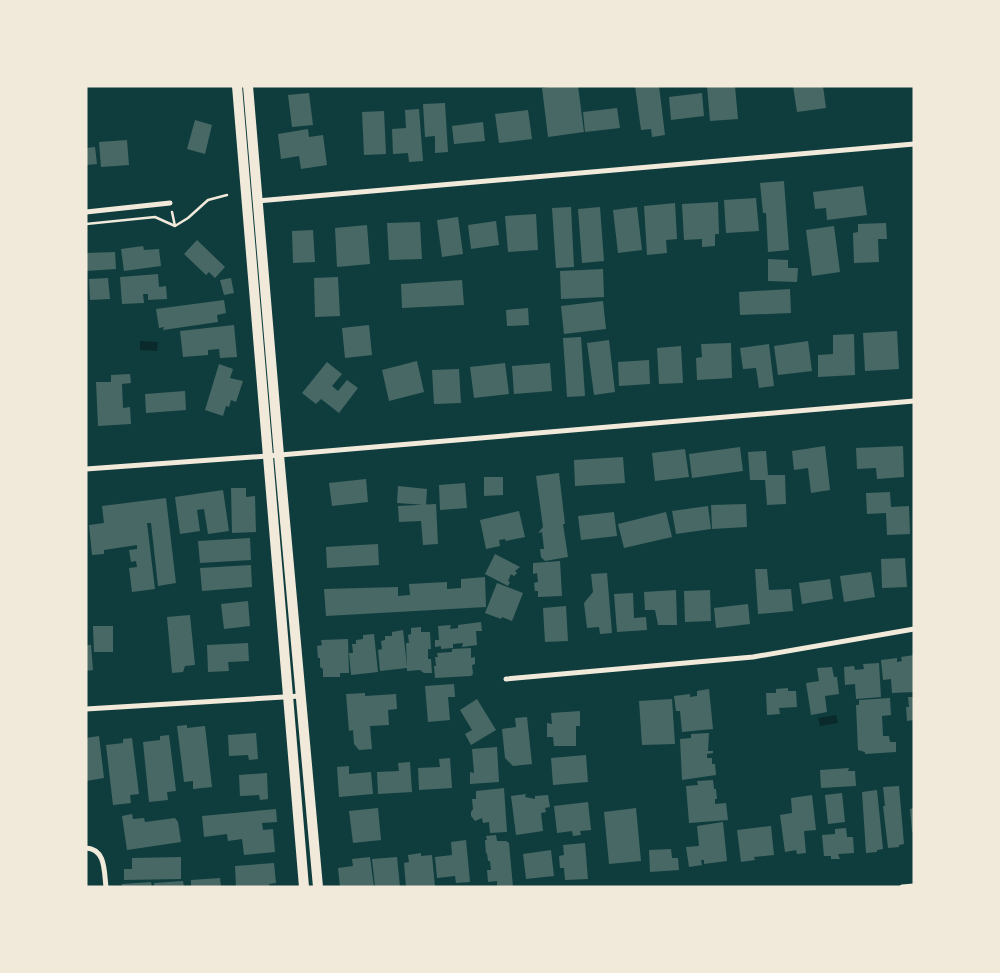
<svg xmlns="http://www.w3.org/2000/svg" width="1000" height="973" viewBox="0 0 1000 973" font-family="'DejaVu Sans',sans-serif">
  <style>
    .water { fill: #0a2a2b }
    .building { fill: #486865 }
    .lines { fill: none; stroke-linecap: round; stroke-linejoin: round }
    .path { stroke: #f1e9da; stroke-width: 2.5 }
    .minor { stroke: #f1e9da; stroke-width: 5 }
    .secondary { stroke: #f1e9da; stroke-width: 10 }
  </style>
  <rect width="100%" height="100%" fill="#0f3d3e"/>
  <path class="water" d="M140,341L158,342L157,351L140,350Z
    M836,715L838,723L820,726L818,718Z"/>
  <path class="building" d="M555,86H578L584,132L548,137L542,88Z
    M635,86H659L665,135L652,137L651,129L641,130Z
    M707,86H735L738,119L710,121Z
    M793,86H823L826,108L797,112Z
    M309,93L313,125L292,127L288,95Z
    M702,93L704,116L671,120L669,97Z
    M445,103L448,152L435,153V136L425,137L423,104Z
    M617,108L620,128L585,132L583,112Z
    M419,109L423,161L409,162L408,153L393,154L392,129L406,128L405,110Z
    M528,110L532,139L499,143L495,114Z
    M384,111L386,154L364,155L362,112Z
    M195,120L212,125L205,154L187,149Z
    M483,122L485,141L454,144L452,126Z
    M308,129L309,137L323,135L327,165L301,169L299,156L281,159L278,134Z
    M127,140L129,165L101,167L99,142Z
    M95,147L97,164L86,165V148Z
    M784,181L789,250L768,252L766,213H763L760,183Z
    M863,186L867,215L827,220L826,208L815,209L813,192Z
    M756,198L759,231L726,233L724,200Z
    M718,202L719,234H715V246L702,247V239L684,240L682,204Z
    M675,203L677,239L666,240L667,253L647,255L644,206Z
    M571,207L574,267L556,268L552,208Z
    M600,207L604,261L582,263L578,209Z
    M637,207L642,250L618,253L613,210Z
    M536,214L538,250L508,252L505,216Z
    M458,217L463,254L442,257L437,220Z
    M496,221L499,245L471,249L468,225Z
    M420,222L422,259L389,260L387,223Z
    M886,223L887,239H878L879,262L854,263L853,233L858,232V224Z
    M367,225L370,264L337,267L335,228Z
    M834,226L840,272L812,276L806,230Z
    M313,230L315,262L293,263L292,231Z
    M197,240L225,267L215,278L209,272L206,275L184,254Z
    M143,246L144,250L159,249L161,266L124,271L121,249Z
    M115,252L116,269L86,271V253Z
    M768,259L788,260V268H798L797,282L768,281Z
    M603,269L604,297L561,299L560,271Z
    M158,274L159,287L166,286L167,299L148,300V294H143L144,303L122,304L120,277Z
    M338,277L340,316L315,317L314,278Z
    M108,278L110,299L90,300L89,279Z
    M231,278L234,293L224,295L220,280Z
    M462,280L464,305L402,308L401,284Z
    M790,289L791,313L740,315L739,292Z
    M224,300L226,313L217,315L218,322L163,330L164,327L159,328L156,309Z
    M603,301L606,329L564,334L561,306Z
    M528,308L529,325L507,326L506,310Z
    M234,325L237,357L220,358L219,349L208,350V355L183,357L180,331Z
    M369,325L372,355L345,358L342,328Z
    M897,331L899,369L865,371L863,333Z
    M854,334L855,375L818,377V355L833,354V335Z
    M581,337L585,396L567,397L563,338Z
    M609,340L615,392L594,395L587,343Z
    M808,341L812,371L778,375L774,346Z
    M731,343L732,378L697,380L696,358L702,357L701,344Z
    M769,344L774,386L759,388L756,368L743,369L740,348Z
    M681,346L683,383L659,384L657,348Z
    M649,360L650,384L619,386L618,362Z
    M417,361L424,392L389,401L382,370Z
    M327,362L342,374L332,386L338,391L347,380L358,388L339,413L321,399L316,404L302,393Z
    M505,363L509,394L474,398L470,367Z
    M550,363L552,391L514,394L512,366Z
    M219,364L233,369L230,378L243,381L236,402L231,400L229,407L226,406L223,416L205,410Z
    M459,369L461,403L434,404L432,370Z
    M130,374L131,383L122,384L123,408L130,407L131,424L98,426L96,382H111V375Z
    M185,391L186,410L146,413L145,394Z
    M825,446L830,490L811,493L808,468L794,470L792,451Z
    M903,446L904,477L877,479L876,468L857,469L856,448Z
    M740,447L743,471L692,478L689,454Z
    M685,449L689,477L655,481L652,453Z
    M766,451L768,475H785L786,504L767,505L765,480H750L748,452Z
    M623,457L625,483L575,486L574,460Z
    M559,473L565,524H563L568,557L545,561L541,557L540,549H544L542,532L538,533L543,527L536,476Z
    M484,477H503V495L484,496Z
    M366,479L368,502L332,506L329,483Z
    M465,483L467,508L440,510L439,485Z
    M398,486L427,489L426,505L397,503Z
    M231,488H246V497L255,496L256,532L232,533Z
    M223,490L229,531L208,534L204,509L197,510L200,531L180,534L175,497Z
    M890,492L891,507L909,506L910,534L887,535L886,513L867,514L866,493Z
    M166,498L176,583L158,586L151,523H147L155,589L132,592L129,568L137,567L136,561L131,562L129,550L137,549V545L104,550V554L92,555L89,525L104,523L102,506Z
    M436,504L438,544L423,545L421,521L399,522L398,506Z
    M746,504L747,527L712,529L711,505Z
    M708,506L711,529L676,534L672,511Z
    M519,511L525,537L506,541L505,539L499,540L500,546L486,549L480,520Z
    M614,512L617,536L581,540L578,516Z
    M666,512L672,537L624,548L618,524Z
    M250,538L251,560L200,563L198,541Z
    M378,544L379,565L327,568L326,547Z
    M495,554L520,567L515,571L517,573L514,576L511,574L508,581L510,582L508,586L485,574Z
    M905,558L907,587L882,588L881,559Z
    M560,561L562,596L538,597V591H535L534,583L538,582L537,573L533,574V563Z
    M251,565L252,587L202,591L200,568Z
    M755,569H767L769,590L791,589L793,611L758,614Z
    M871,572L875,597L844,602L840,576Z
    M607,573L612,633L600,634L599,627L587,628L584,603L593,592L591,574Z
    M485,577L486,607L326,616L324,589L398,587V596L410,595L409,584L447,582V589L461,588V579Z
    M830,579L833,599L802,604L799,583Z
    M497,583L523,593L512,621L502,617L501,619L485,613Z
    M676,590L677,625H658L655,610H645L644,592Z
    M710,590L711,621L685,622L684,591Z
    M633,593L634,618L646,617L647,630L617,632L614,594Z
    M248,601L250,626L224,629L221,604Z
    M748,604L750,624L716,628L714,608Z
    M566,606L568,641L545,642L543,608Z
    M190,615L195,665L185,666L183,672L172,673L167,617Z
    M481,622L482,631H476L477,645L462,647L463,643L453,644V648L441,649V646L435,647V640H439L438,626L451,625L450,629L458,628V625Z
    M93,626H113V652H94Z
    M421,627V632H430L431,649H428V659H431L432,673H424L420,670L407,671V668L380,671L378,650L382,649L381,641L385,640V636H392V632L403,630L407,666L406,643H409L408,635L411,634V628Z
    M374,634L378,672L351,675L349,653H353L352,644H356V640L363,639V635Z
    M348,639L349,673H340V677H323V669L320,667V658H318L317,646L322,645L321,640Z
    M248,643L249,661L228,662L229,671L208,672L207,645Z
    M86,645H91L93,670L86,671Z
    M471,648V658L475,657V664L472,665L473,674L471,676L435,678L434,666H436L435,657H438L437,653L452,652V649Z
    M914,655V692L892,693L891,679L883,680L881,660L897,658V662L902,661L901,657Z
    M879,663L881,697L856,699L855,684L845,685L844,667L854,666L855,670L864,669L863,664Z
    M832,667L834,677H837L839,694L825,696L827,712L811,715L806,683L819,681L817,668Z
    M454,684L455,697H448L450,720L428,722L425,686Z
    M788,688V691H796L797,707L779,708L780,714L767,715L766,693H776V689Z
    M709,689L713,729L682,732L680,711H676L674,696L690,694V697L697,696V691Z
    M365,693V696L396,694L397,709L388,710L389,725L370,726L372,749L359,750L354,744L353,730L349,731L346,694Z
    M908,697H914V720L907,721L906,707H909Z
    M890,698L891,715L882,716L883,736H889L890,742H896V752L865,754V752L858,750L856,705H859V700Z
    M477,699L496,730L471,745L465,734L472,730L460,710Z
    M672,699L675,744L642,745L639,701Z
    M580,711V726H576V746H554L553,737H547V723L552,724L551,713Z
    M527,717L532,764L513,766L505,758L502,729L516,727L515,718Z
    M187,725V728L205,726L212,787L193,789V781L184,782L177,726Z
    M256,733L258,759L249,760L248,755L229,756L228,735Z
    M709,733L708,751H713V753L707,754V758H712V764H715L716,775L682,780L680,739L691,738V734Z
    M169,735L176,791L167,792L168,800L149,802L143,742L160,740V736Z
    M99,736L104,778L86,781V738Z
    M132,738L139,794L130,795L131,803L113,805L106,745L123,743V739Z
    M497,747L499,782L470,784V772L474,773L472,749Z
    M586,755L588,782L553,785L551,758Z
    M450,758L452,788L419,790L418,768L440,767L439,759Z
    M410,762L412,792L378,794L377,772L399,771L398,763Z
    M349,766V774L371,772L373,794L339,797L337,767Z
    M849,768L848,771H855L856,786L821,788L820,770Z
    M267,773L268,799L260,800L259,795L240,796L239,775Z
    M713,780L714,789H716L717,799H715V804L726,803L728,820L689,823L686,786L698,785L697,781Z
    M899,786L904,844L899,845V847L888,848L883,806H885L883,787Z
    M504,788L507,832L490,833L489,822L483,823L482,818L475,821L471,816V812L473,809L472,799H476V791Z
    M877,790L883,849L877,850V852L866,853L862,792Z
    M842,793L845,822L828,824L825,795Z
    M526,794L525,797L535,799V796L548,795L550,807L545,808L546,812L541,813L543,831L516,835L511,796Z
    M812,795L816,830L804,831L806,853L797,854L796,850L785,852L780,815L792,813L791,798Z
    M588,802L591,830L580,831L581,835L573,836L572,831L557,833L554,806Z
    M378,808L381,840L353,843L349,811Z
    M636,808L641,861L609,864L604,812Z
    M914,808V833L912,832L910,809Z
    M276,809L277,822L262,823L263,830L273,829L275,852L244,855L242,839L228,841L227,834L204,837L202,816Z
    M132,814L133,819L144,818L145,822L175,818L178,822L181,842L127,850L122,816Z
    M723,822L727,861L704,864V860H701L702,865L689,867L686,847L699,846L697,826Z
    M771,826L774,855L754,857L755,860L741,862L737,830Z
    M846,828L847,837H853L854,853L838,854L840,859H831V856H824L822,835L835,834V829Z
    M496,835L497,841H506L509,843L513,887H497V881L488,882L487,870H491L490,861H488L487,853L486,854L485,840H487L486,836Z
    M466,840L470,882L456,883L455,876L437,878L435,857L452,855L451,842Z
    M585,843L588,879L565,880L564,868H560L559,856L564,855L563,845Z
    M671,849L672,858H678L679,870L650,872L649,850Z
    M551,850L554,876L526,879L523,854Z
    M421,853V856L432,855L435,887H406L404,863L409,862L408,855Z
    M181,857V879L124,880V869H132V858Z
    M370,857L374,887H340L338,868L353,866L352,859Z
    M397,857L400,887H375L372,859Z
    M274,863L276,883L269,884L270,887H236L235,866Z
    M220,878L221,887H191V880Z
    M183,881L184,887H154V883Z
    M151,882L152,887H122V884Z"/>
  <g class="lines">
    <path class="path" d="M172,212L175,226
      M86,224L155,217L175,226L188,218L208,200L227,195"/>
    <path class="minor" d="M257,201L914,144
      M86,212L170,203
      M86,469L268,456L914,401
      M506,679L753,657L914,629
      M86,709L301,696
      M86,848C106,849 104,872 106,887
      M902,887L914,886"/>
    <path class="secondary" d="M237,86L304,887
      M248,86L279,455L318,887"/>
  </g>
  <rect width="1000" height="973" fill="none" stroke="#f1e9da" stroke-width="175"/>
</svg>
